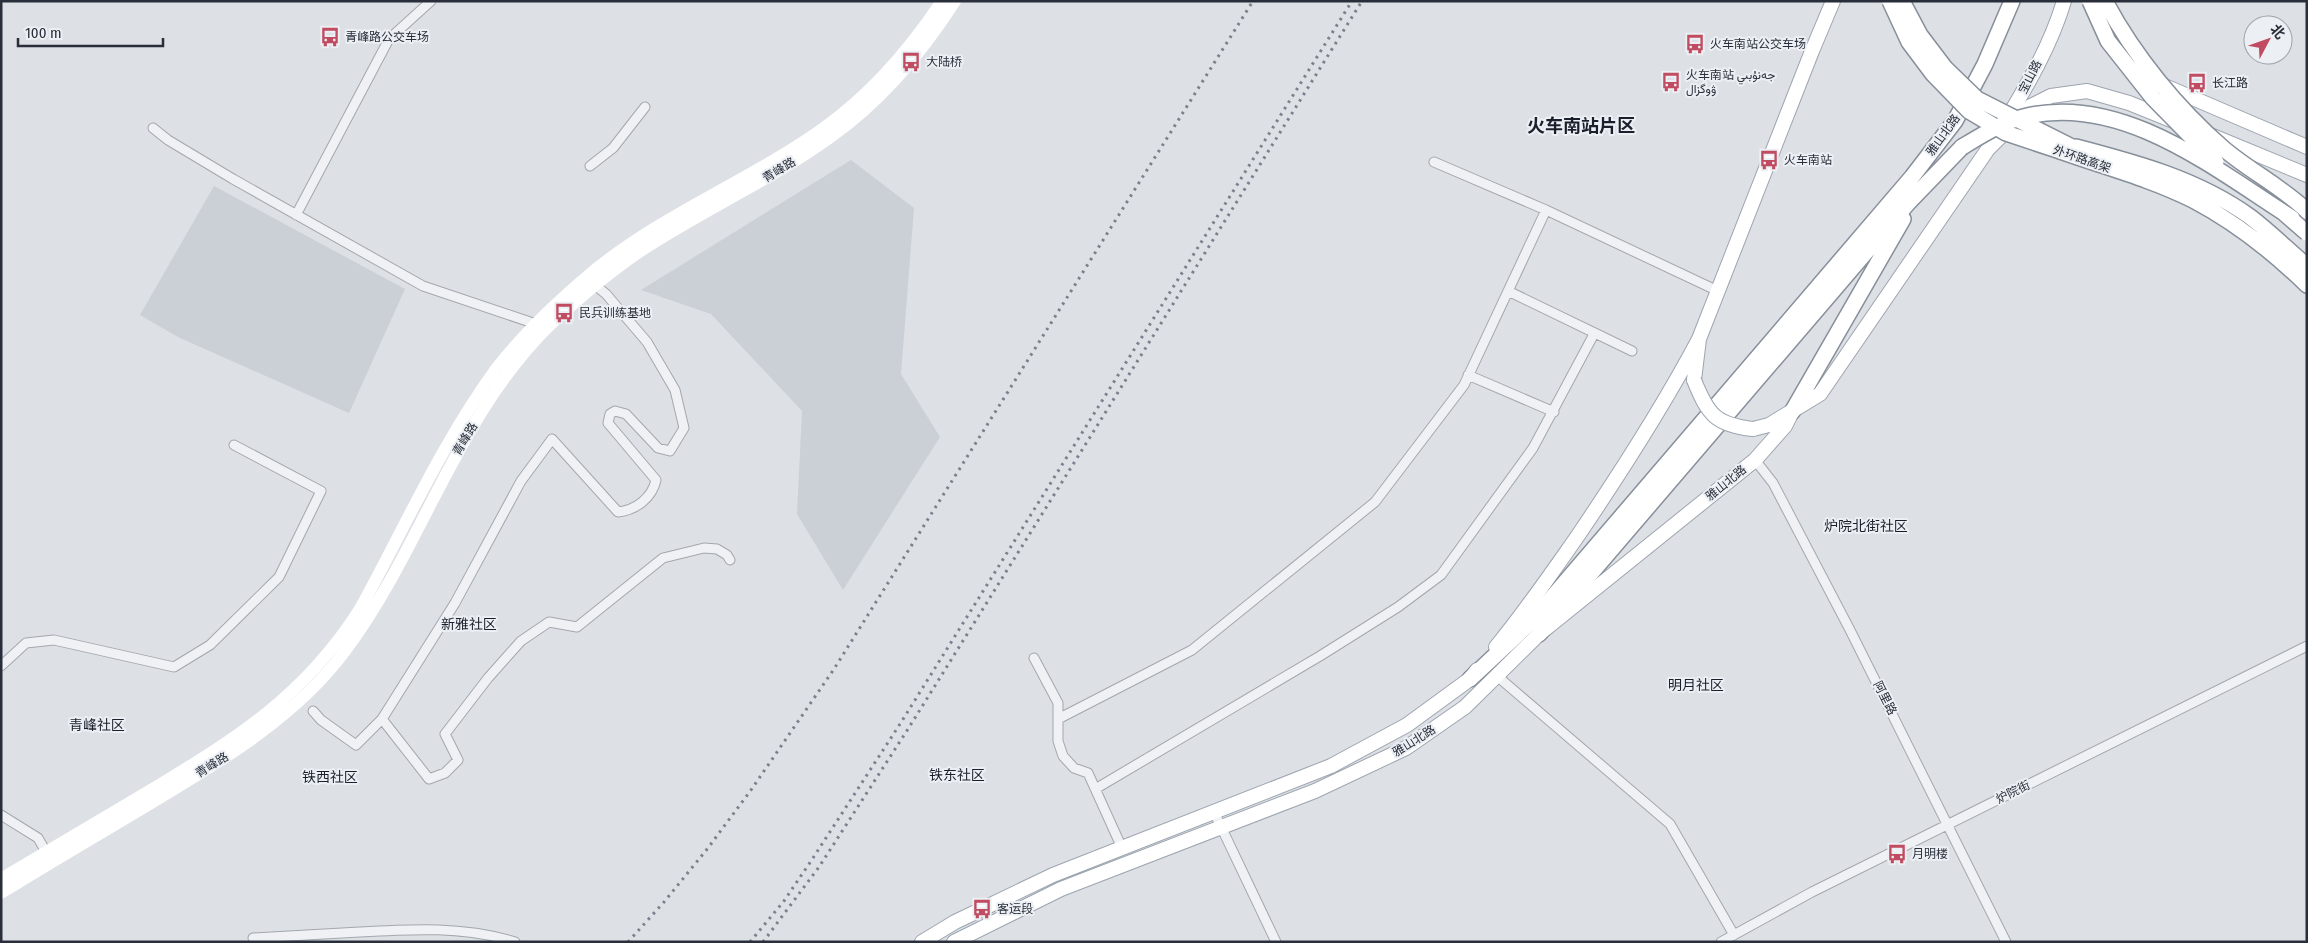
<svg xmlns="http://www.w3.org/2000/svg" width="2308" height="943" viewBox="0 0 2308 943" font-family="'Fira Sans Condensed',Vazirmatn,'Noto Sans SC',sans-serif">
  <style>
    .built { fill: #cbd0d6 }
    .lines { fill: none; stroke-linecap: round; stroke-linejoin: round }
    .minor-casing { stroke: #a3a7ae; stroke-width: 11 }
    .primary-casing { stroke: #9da5b0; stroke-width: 16 }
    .trunk-casing { stroke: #868f9a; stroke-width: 18 }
    .minor { stroke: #eff1f4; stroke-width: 9 }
    .secondary { stroke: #fff; stroke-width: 12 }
    .primary { stroke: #fff; stroke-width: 14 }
    .trunk { stroke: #fff; stroke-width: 15 }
    .rail { stroke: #78818d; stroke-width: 3; stroke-dasharray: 2.5 5; stroke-linecap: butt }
    .primary-bridge-casing { stroke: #9da5b0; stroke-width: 16; stroke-linecap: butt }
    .trunk-bridge-casing { stroke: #868f9a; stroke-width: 18; stroke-linecap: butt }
    .primary-bridge { stroke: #fff; stroke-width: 14 }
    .trunk-bridge { stroke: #fff; stroke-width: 15 }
    .labels { text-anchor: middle; stroke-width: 4; stroke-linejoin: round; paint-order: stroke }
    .poi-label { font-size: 12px; fill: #282f3a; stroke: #eceff3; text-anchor: start }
    .street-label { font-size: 12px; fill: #282f3a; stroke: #eceff3 }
    .neighbourhood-label { font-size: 14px; fill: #1a202b; stroke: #eceff3 }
    .district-label { font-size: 18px; font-weight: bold; fill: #1a202b; stroke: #eceff3 }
  </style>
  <rect width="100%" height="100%" fill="#dde0e5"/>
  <path class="built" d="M851,160L914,208L901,374L940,437L843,590L797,514L802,411L711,314L641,290Z
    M214,186L405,289L349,413L178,337L140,315Z"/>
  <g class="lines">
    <defs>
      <path id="minor" d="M153,128L168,140L233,179L423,286L536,324L540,328
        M1434,162L1546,210L1718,291
        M590,166L613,148L645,107
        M296,215L389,39L431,1
        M1508,291L1632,351
        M1468,375L1554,412
        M1755,460L1773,483L1850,630L2006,942
        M1034,658L1058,703V741L1063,756L1074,768L1088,773L1122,848
        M1,666L26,643L54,640L174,667L210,645L279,577L321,491L234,445
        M1497,676L1670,824L1734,935
        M313,711L321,720L356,745L382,719L429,779L445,773L458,760L445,734L488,678L521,641L549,622L577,627L663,558L704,548L717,549L727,555L730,560
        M382,719L455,603L521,481L552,439L618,512C636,510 652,498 656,480L608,423L610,414L615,411L626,414L658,448L670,451L684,428L675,390L647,342L606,294L595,285
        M1058,719L1192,650L1375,502L1464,385L1546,210
        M1097,788L1320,656L1398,607L1441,575L1533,448L1594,334
        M1214,812L1276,942
        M1,815L38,838L49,857
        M253,938C289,936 324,934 360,932C412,929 465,926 515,942
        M1721,942L1812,892L2307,646"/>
      <path id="primary" d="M2160,84L2307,147
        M2003,125C2027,86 2051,45 2064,1
        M2210,135L2307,175
        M1694,380L1699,339L1812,51L1833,1
        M1753,429L1769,425L1820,394L1988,149L2031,106L2051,96L2087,91L2129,103L2176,122
        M1496,647C1525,612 1551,574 1577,537C1621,472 1663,407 1699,339
        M922,942L955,922L1053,875L1331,766L1407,725L1470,679L1477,670
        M954,942L1061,889L1315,791L1406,748L1465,707L1539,634L1755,460L1785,426L1792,412"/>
      <path id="trunk" d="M2076,147C2137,163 2197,179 2249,216C2269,231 2288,250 2307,266
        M2060,151C2105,167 2151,179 2193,200C2235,222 2273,252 2307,285
        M1792,412L1903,219
        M1539,634L1908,203L1962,147
        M1470,679L1532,621L1912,177L1955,121L1985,64L2012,1"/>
    </defs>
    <use href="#minor" class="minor-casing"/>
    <use href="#primary" class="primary-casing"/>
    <use href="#trunk" class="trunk-casing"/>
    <use href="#minor" class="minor"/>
    <path class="secondary" d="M1,879C51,849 101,820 151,790C237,738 305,696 360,609C404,529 442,443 496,369C523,334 557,302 590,274C662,214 750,181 825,127C871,94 910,49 942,1
      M1,893C51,862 101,833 151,803C221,761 295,718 345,651C422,548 456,416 551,324C579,298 608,273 639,252C701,211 769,181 829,138C881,102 921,54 955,1"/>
    <use href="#primary" class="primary"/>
    <use href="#trunk" class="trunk"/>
    <path class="rail" d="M628,942L664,902L708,848L751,790L834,669L1253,1
      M750,942L784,901L811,861L900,724L1352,1
      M763,942L819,867L908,729L1362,1"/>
    <defs>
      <path id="primary-bridge" d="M1694,380C1708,415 1716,425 1753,429"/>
      <path id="trunk-bridge" d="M1890,1L1909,42L1933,74L1969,111L2006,133L2060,151
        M1902,1L1920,35L1945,68L1977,99L2070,146
        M2090,1L2108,41L2153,98L2216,162
        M2105,1C2134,56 2178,109 2224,149C2250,171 2282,187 2307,211
        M1962,147C1982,135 2004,121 2027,116C2124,94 2216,170 2292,218
        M2284,213L2307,233"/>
    </defs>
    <use href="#primary-bridge" class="primary-bridge-casing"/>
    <use href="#trunk-bridge" class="trunk-bridge-casing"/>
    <use href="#primary-bridge" class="primary-bridge"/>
    <use href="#trunk-bridge" class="trunk-bridge"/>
  </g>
  <defs>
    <symbol id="bus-bare" viewBox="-9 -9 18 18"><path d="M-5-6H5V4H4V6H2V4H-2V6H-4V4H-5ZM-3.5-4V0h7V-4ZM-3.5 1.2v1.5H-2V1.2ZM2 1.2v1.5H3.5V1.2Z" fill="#c14b61" stroke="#eceff3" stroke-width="2.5" paint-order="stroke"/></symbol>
  </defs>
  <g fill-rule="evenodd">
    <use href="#bus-bare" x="316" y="23" width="28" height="28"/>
    <use href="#bus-bare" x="1681" y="30" width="28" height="28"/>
    <use href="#bus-bare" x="897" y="48" width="28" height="28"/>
    <use href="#bus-bare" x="1657" y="68" width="28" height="28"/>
    <use href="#bus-bare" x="2183" y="69" width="28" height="28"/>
    <use href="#bus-bare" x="1755" y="146" width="28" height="28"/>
    <use href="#bus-bare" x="550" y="299" width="28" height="28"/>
    <use href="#bus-bare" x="1883" y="840" width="28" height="28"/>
    <use href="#bus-bare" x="968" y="895" width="28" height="28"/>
  </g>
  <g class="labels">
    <g class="poi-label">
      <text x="345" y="41">青峰路公交车场</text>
      <text x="1710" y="48">火车南站公交车场</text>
      <text x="926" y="66">大陆桥</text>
      <text x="1686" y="79">火车南站 جەنۇبىي<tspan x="1686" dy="14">ۋوگزال</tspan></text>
      <text x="2212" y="87">长江路</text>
      <text x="1784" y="164">火车南站</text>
      <text x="579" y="317">民兵训练基地</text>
      <text x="1912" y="858">月明楼</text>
      <text x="997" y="913">客运段</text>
    </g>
    <g class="street-label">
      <text transform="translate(2030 77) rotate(-63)" y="4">宝山路</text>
      <text transform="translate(1943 135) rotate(-54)" y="4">雅山北路</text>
      <text transform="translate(2082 159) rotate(19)" y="4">外环路高架</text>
      <text transform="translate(779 170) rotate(-31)" y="4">青峰路</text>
      <text transform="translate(465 439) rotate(-59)" y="4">青峰路</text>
      <text transform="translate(1726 483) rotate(-39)" y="4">雅山北路</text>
      <text transform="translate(1885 698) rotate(63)" y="4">阿里路</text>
      <text transform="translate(1414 741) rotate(-32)" y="4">雅山北路</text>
      <text transform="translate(212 765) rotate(-32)" y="4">青峰路</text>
      <text transform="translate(2013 792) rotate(-26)" y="4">炉院街</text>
    </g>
    <g class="neighbourhood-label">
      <text x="1866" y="531">炉院北街社区</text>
      <text x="469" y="629">新雅社区</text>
      <text x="1696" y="690">明月社区</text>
      <text x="97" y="730">青峰社区</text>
      <text x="957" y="780">铁东社区</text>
      <text x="330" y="782">铁西社区</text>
    </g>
    <g class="district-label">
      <text x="1581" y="132">火车南站片区</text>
    </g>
  </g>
  <rect width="2308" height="943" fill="none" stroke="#282f3a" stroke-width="5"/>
  <g transform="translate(2268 40) rotate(49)"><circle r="24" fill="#eceff3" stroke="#9ea2a9"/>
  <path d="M0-4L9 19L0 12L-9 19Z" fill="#c14b61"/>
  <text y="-8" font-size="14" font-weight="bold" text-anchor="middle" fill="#282f3a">北</text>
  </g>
  <path d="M18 38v8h145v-8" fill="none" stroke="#282f3a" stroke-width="2.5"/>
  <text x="25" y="38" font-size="15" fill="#282f3a" stroke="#eceff3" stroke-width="4" paint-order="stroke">100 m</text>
</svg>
